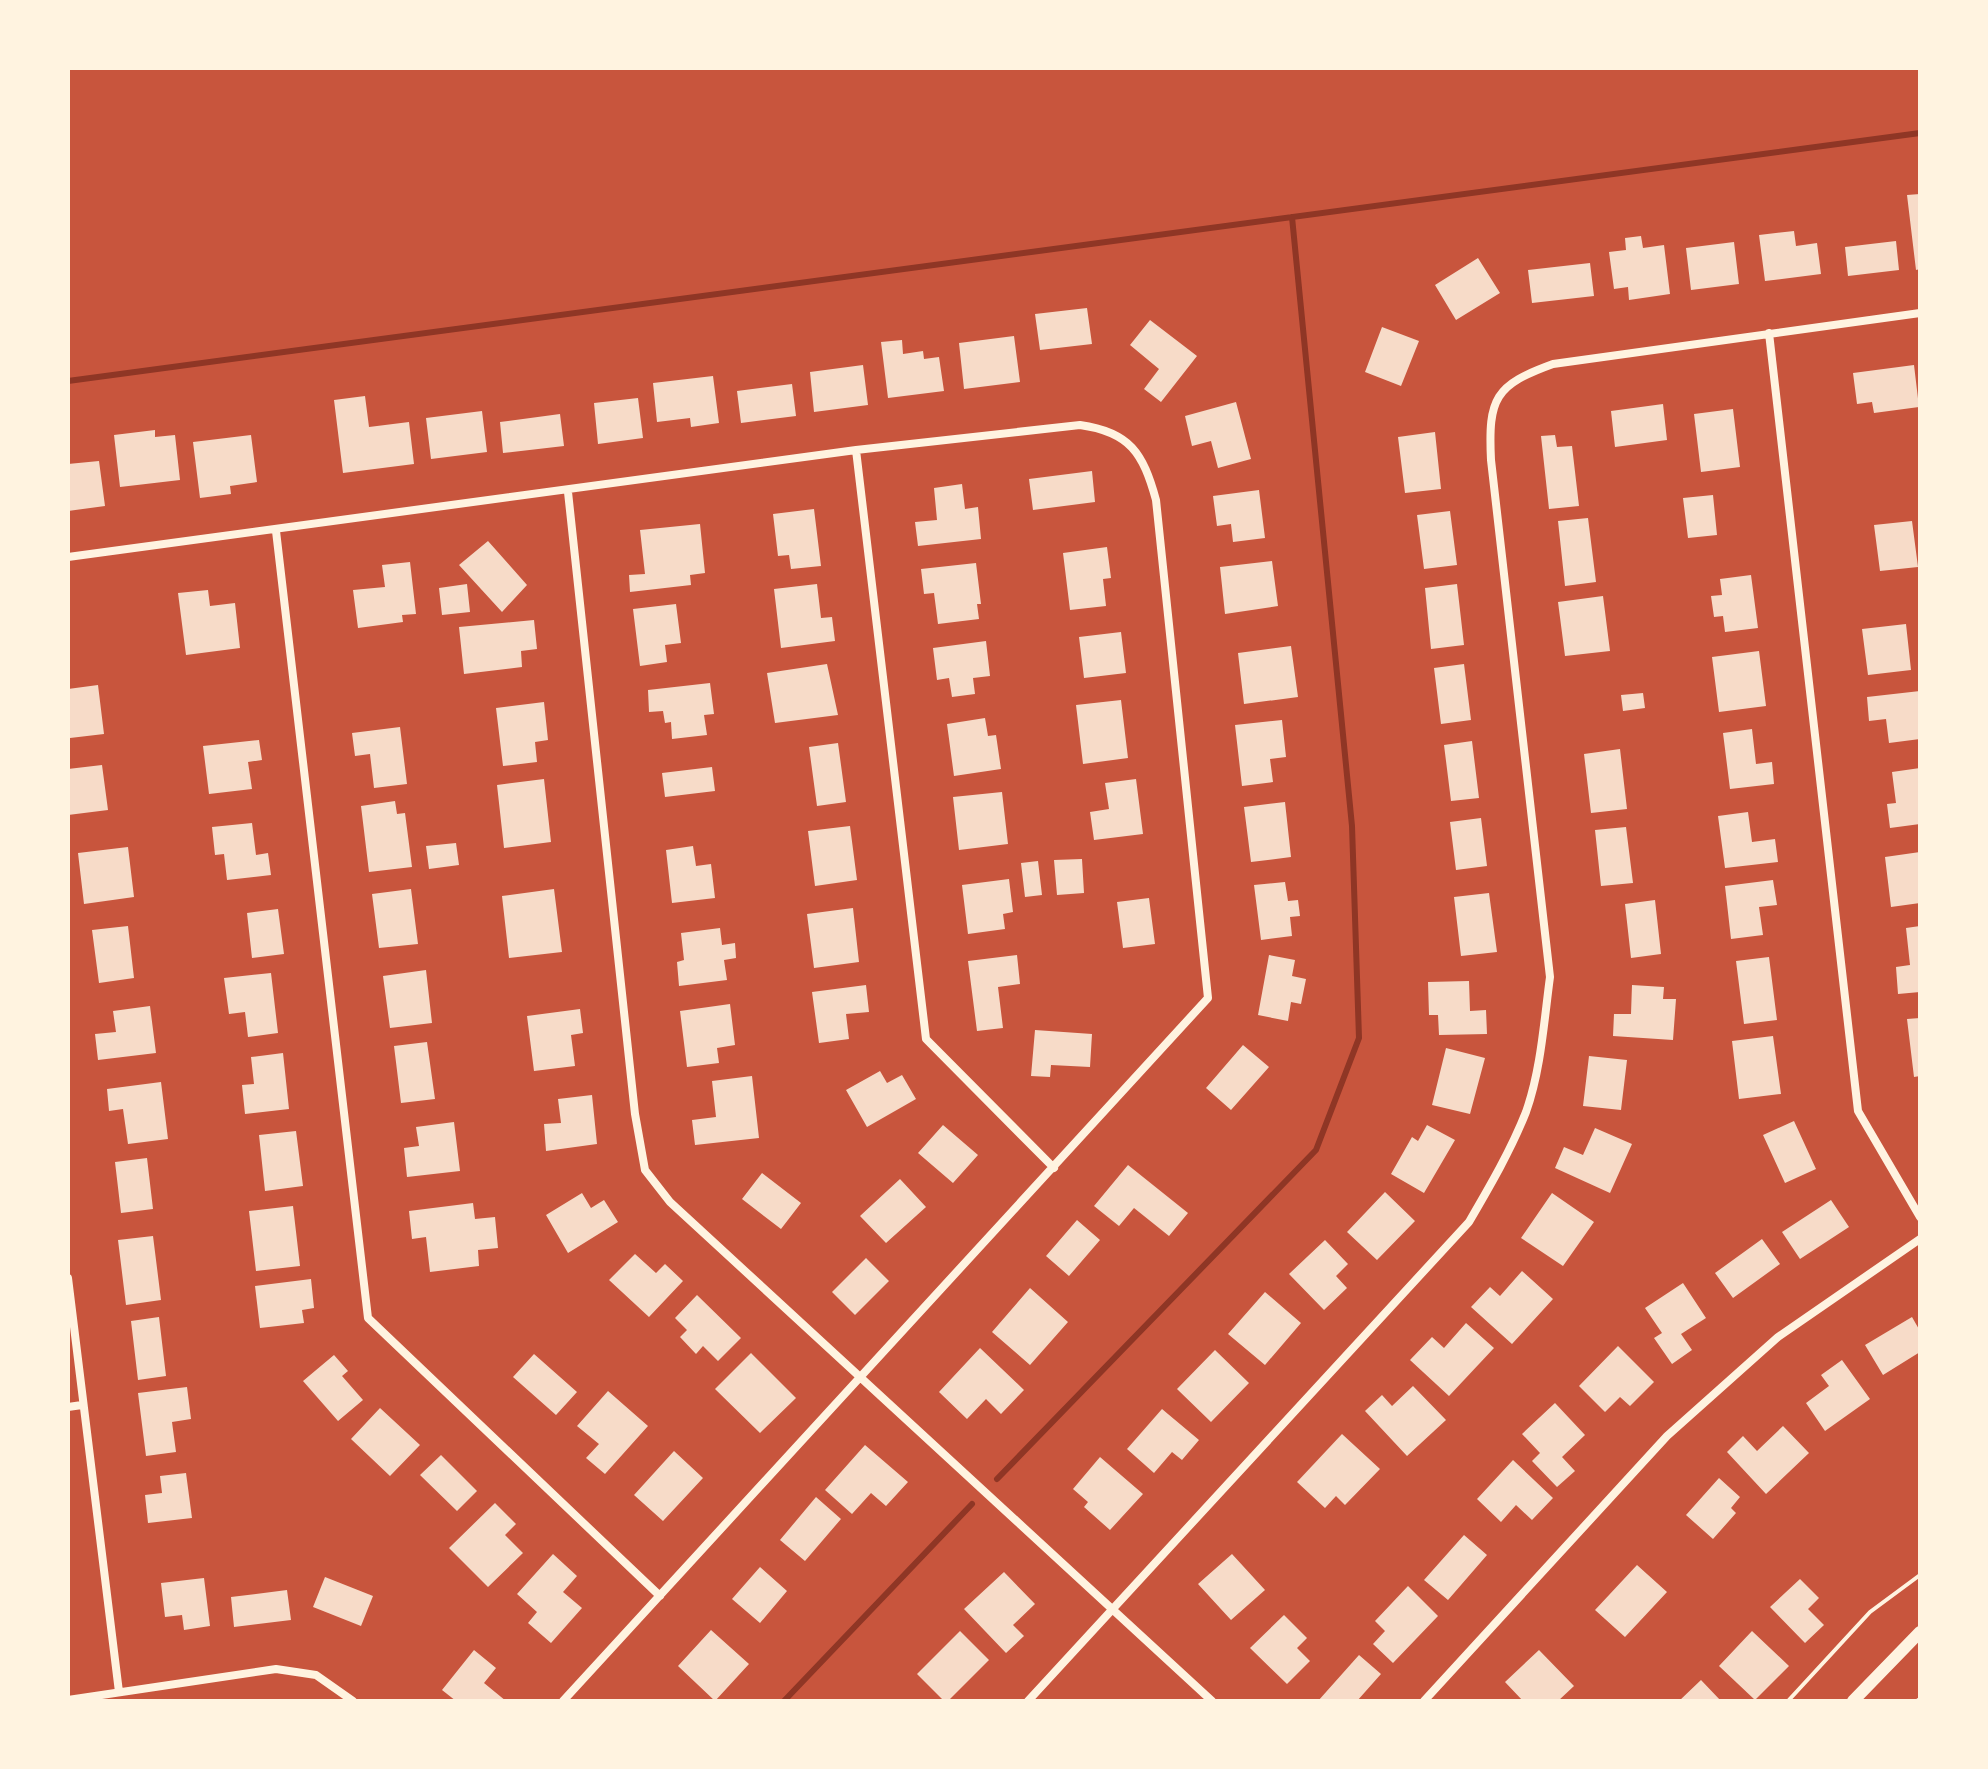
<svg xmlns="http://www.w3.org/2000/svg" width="1988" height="1769" viewBox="0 0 1988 1769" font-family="Mulish,sans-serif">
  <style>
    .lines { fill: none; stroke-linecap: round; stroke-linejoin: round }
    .stream { stroke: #8f3625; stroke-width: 6 }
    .building { fill: #f7dbc8 }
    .path { stroke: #fff3e0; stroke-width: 4 }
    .minor { stroke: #fff3e0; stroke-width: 8 }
    .tertiary { stroke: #fff3e0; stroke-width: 12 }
  </style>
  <rect width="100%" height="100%" fill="#c8553d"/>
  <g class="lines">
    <path class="stream" d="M68,381L1920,133
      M997,1479L1316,1150L1359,1038L1352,826L1292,217
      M784,1701L972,1504"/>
  </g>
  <path class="building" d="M1920,194V269L1916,270L1907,195Z
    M1794,231L1796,246L1817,243L1821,274L1765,281L1759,235Z
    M1641,236L1643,248L1664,245L1670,294L1629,300L1628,287L1614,289L1609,252L1626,250L1625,238Z
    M1896,241L1899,270L1848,276L1845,247Z
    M1734,242L1739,284L1691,290L1686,248Z
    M1478,258L1500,293L1456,320L1435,285Z
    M1590,263L1594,296L1532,303L1528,270Z
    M1087,308L1092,344L1040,350L1035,314Z
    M1150,320L1197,356L1161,402L1144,389L1159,369L1130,345Z
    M1382,327L1419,341L1401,386L1365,372Z
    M1014,336L1020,382L964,389L959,343Z
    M902,340L903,354L923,351L924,359L939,357L944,391L888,398L881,342Z
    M863,365L868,405L814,412L810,372Z
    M1914,365L1919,407L1874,413L1872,402L1857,404L1853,373Z
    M713,376L719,423L691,427L690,418L657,422L653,383Z
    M792,384L796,416L741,423L737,391Z
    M365,396L369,427L409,422L414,464L343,473L334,400Z
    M638,398L643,438L598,444L594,403Z
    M1236,402L1251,459L1218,468L1211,441L1192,446L1185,416Z
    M1663,404L1667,440L1615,447L1611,411Z
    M1733,409L1740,467L1701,472L1694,414Z
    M482,411L487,452L431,459L426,418Z
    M560,414L564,446L503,453L500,422Z
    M155,430V437L175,435L180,480L120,487L114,435Z
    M1435,432L1441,489L1405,493L1398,437Z
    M251,435L257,482L230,486L231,494L200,498L193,442Z
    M1555,435L1557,447L1572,446L1579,506L1549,509L1541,436Z
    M99,461L105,506L68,511V464Z
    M1092,471L1095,502L1033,510L1029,479Z
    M962,484L965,509L978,507L981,539L918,546L915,522L937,520L934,488Z
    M1259,490L1265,538L1233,542L1231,524L1217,526L1213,496Z
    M1713,495L1717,535L1688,538L1683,498Z
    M814,509L821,566L791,569L789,555L778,556L773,514Z
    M1450,511L1457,565L1424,569L1417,515Z
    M1588,518L1596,582L1565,586L1558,521Z
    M1912,521L1918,567L1880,571L1874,525Z
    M700,524L705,573L690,575L691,585L630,592L629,575L645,574L640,530Z
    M488,541L527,585L502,612L459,565Z
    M1107,547L1111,578L1103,579L1106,606L1070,610L1063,553Z
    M1272,561L1278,606L1225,614L1220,567Z
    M410,562L416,614L402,615L403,622L358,628L353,590L385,587L382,565Z
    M976,563L981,604H977L979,619L938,624L934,593L924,594L921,569Z
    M1751,575L1758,628L1725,632L1723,616L1714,617L1711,596L1722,595L1720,579Z
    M467,584L470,612L442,615L439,588Z
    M817,584L821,618L832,617L835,641L781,648L774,589Z
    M1457,584L1464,645L1431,649L1425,588Z
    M208,590L210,606L235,603L240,648L186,655L178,593Z
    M1603,596L1610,651L1565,656L1558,602Z
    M676,604L681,643L665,645L667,662L640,666L633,609Z
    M534,620L537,649L521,651L522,667L464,674L459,627Z
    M1906,624L1911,670L1868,675L1862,629Z
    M1121,632L1126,673L1084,678L1079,637Z
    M986,641L990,676L973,678L975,694L952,697L949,678L937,680L933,648Z
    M1291,646L1298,697L1244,704L1238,653Z
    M1759,651L1766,706L1719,712L1712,657Z
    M827,664L838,715L775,723L767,673Z
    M1464,664L1471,720L1441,724L1434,668Z
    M710,683L714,714L704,715L707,735L672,739L671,722L665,723L663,711L649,712L648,690Z
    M98,685L104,734L70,738L68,689Z
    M1920,691V739L1889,743L1886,719L1869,721L1867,697Z
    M1643,693L1645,708L1623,711L1621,695Z
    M1121,700L1128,758L1083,764L1076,705Z
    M544,702L548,740L535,742L537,762L503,766L496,708Z
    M985,718L988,736L996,735L1001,769L954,776L947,724Z
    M1282,720L1286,757L1270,759L1273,782L1242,786L1235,725Z
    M400,727L407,784L374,788L370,754L355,756L352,733Z
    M1752,729L1756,764L1772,762L1774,784L1730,789L1723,733Z
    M259,740L262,760L248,762L252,789L209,794L203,746Z
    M1472,741L1479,798L1451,801L1444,745Z
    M838,743L846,802L817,806L809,747Z
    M1620,749L1627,809L1591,813L1584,754Z
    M102,765L108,810L68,815V769Z
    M712,767L715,791L665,797L662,773Z
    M1920,768V824L1890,828L1887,804L1896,803L1892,772Z
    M544,779L551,842L504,848L497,785Z
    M1136,779L1143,834L1094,840L1090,812L1109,809L1105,783Z
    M1002,792L1008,844L959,850L953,797Z
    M395,801L397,814L405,813L412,867L369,872L361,806Z
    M1285,802L1291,857L1251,862L1244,807Z
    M1748,812L1752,842L1775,839L1778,862L1725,868L1718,816Z
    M1481,818L1487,866L1456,870L1450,822Z
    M252,823L256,855L268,853L271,875L227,880L224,854L215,855L212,827Z
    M850,826L857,880L815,886L808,831Z
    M1626,827L1633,883L1601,886L1595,830Z
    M456,843L459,865L429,869L426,846Z
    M693,846L696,866L711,864L715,898L672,903L666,850Z
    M128,847L134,897L84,904L78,853Z
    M1920,852V903L1891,907L1885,857Z
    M1082,859L1084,893L1057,895L1054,860Z
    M1038,861L1042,895L1025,897L1021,863Z
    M1009,879L1013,912L1003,914L1005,929L968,934L962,885Z
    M1773,880L1777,905L1759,907L1763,935L1731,939L1725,886Z
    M1285,882L1288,901L1298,900L1300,916L1290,917L1292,936L1261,940L1254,885Z
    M411,889L418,944L379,948L372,894Z
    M554,889L562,952L509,958L502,896Z
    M1489,893L1497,952L1461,956L1454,897Z
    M1149,898L1155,944L1123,948L1117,902Z
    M1655,900L1661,954L1631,958L1625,904Z
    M853,908L859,962L814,968L807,914Z
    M278,909L284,954L252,958L247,913Z
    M128,926L134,978L99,983L92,930Z
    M1920,926V992L1898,994L1896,967L1910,965L1906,928Z
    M720,928L722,945L735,943L736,958L724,960L727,980L679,986L677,962L684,960L681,933Z
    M1017,955L1020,984L998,987L1003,1028L977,1031L968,961Z
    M1269,955L1295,960L1292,976L1306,979L1301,1004L1291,1002L1288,1021L1258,1015Z
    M1769,957L1777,1020L1744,1024L1736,961Z
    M426,970L432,1023L390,1028L383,976Z
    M271,973L278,1033L248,1037L245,1012L229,1014L224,978Z
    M1469,981L1470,1011L1486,1010L1487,1034L1439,1035L1438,1015H1429L1428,982Z
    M866,985L869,1012L846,1014L849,1039L819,1043L812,992Z
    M1632,985L1664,987L1663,999H1676L1673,1040L1613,1036L1614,1014H1631Z
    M730,1004L735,1045L717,1048L719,1063L687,1067L680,1011Z
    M150,1006L156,1053L98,1060L95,1034L116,1032L113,1011Z
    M580,1009L583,1033L571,1035L575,1066L534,1071L527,1016Z
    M1920,1018V1076L1914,1077L1907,1019Z
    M1035,1030L1092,1034L1090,1067L1051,1065L1050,1077L1031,1076Z
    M1773,1036L1781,1094L1739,1099L1732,1041Z
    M427,1042L435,1099L401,1103L394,1046Z
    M1243,1045L1269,1067L1231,1110L1206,1088Z
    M1446,1048L1485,1058L1470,1114L1432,1105Z
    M283,1053L289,1109L245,1114L242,1085L254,1084L251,1057Z
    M1589,1056L1627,1060L1621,1110L1583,1106Z
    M880,1071L887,1083L902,1075L916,1099L867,1127L846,1090Z
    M752,1076L759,1138L695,1145L692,1120L716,1117L712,1081Z
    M161,1082L168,1139L128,1144L123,1109L109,1111L107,1089Z
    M592,1095L597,1144L546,1151L544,1124L561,1123L558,1099Z
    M1794,1121L1816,1169L1785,1183L1763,1135Z
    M454,1122L460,1171L407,1177L404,1148L419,1146L416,1127Z
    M943,1125L978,1155L953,1183L918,1153Z
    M1427,1125L1455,1140L1424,1193L1391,1174L1412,1137L1418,1141Z
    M1595,1128L1632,1144L1610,1193L1555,1168L1564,1147L1583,1155Z
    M296,1131L303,1186L265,1191L259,1135Z
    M147,1158L153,1209L121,1213L115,1162Z
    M1128,1165L1188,1213L1169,1236L1134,1208L1119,1226L1094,1206Z
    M762,1173L801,1203L781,1229L742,1199Z
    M900,1179L926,1207L886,1243L860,1216Z
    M1385,1192L1415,1221L1377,1260L1347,1232Z
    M582,1193L591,1208L604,1200L618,1222L568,1253L546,1215Z
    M1552,1193L1594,1222L1563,1266L1521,1238Z
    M1831,1200L1849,1227L1800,1259L1782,1232Z
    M473,1203L475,1219L495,1217L498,1248L478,1250L479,1266L430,1272L426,1237L412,1239L409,1211Z
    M293,1206L300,1266L256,1271L249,1211Z
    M1077,1220L1100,1240L1069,1276L1046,1256Z
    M153,1236L161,1300L126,1305L118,1240Z
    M1762,1239L1780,1264L1733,1298L1715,1273Z
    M1325,1240L1348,1264L1336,1276L1347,1288L1324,1310L1289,1274Z
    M635,1254L656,1273L665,1264L683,1281L649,1317L609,1280Z
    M866,1258L889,1281L855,1315L832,1292Z
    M1522,1271L1553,1299L1512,1344L1471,1307L1490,1287L1500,1296Z
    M311,1279L314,1308L302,1310L304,1323L260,1328L255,1286Z
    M1683,1283L1706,1318L1681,1334L1692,1350L1672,1364L1654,1338L1662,1333L1645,1308Z
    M1030,1288L1068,1322L1030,1365L992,1332Z
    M1265,1292L1301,1323L1265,1365L1228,1334Z
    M697,1295L741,1338L718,1361L703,1346L696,1354L680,1337L687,1330L675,1318Z
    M159,1317L166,1376L138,1380L131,1321Z
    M1912,1317L1920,1331V1352L1883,1375L1865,1345Z
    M1466,1323L1494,1348L1449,1396L1410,1360L1432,1337L1444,1348Z
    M1618,1346L1654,1382L1630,1406L1620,1397L1605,1412L1579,1386Z
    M980,1348L1024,1390L1001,1414L986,1399L967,1419L939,1392Z
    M1215,1350L1249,1383L1211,1422L1177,1389Z
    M751,1353L796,1398L760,1433L715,1389Z
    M534,1354L577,1392L556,1415L513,1377Z
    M334,1355L348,1371L342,1376L363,1400L338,1421L303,1381Z
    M1842,1360L1870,1399L1825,1431L1806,1403L1829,1386L1821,1375Z
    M1413,1386L1446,1420L1407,1456L1365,1411L1382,1395L1392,1406Z
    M187,1387L191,1419L172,1422L176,1452L146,1456L138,1393Z
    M608,1391L648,1426L605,1474L586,1458L599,1444L577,1426Z
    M1555,1403L1585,1435L1562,1457L1575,1471L1557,1487L1532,1461L1540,1453L1522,1434Z
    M380,1408L420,1445L390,1476L351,1439Z
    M1162,1409L1199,1440L1182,1460L1172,1452L1154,1473L1127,1449Z
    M1783,1426L1809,1453L1766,1494L1727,1452L1743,1436L1757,1451Z
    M1342,1434L1380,1469L1345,1505L1336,1496L1325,1508L1297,1482Z
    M865,1445L908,1482L886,1506L871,1493L852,1514L825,1490Z
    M674,1451L703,1478L663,1521L634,1495Z
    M441,1455L477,1491L457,1511L420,1475Z
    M1100,1457L1143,1494L1110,1530L1084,1507L1088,1502L1073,1489Z
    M1513,1460L1553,1498L1532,1520L1516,1505L1501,1522L1477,1499Z
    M186,1473L192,1518L148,1523L145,1495L162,1493L160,1476Z
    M1719,1478L1740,1497L1731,1508L1736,1513L1713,1539L1686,1515Z
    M816,1497L841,1519L805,1561L780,1540Z
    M495,1503L516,1524L505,1535L523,1553L488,1587L449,1548Z
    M1464,1535L1487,1555L1448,1600L1424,1580Z
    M553,1554L577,1576L563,1592L582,1608L551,1643L528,1623L537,1612L517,1594Z
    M1232,1554L1265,1590L1231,1620L1198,1584Z
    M1637,1565L1667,1592L1625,1637L1595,1610Z
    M760,1567L787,1591L760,1623L732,1599Z
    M1004,1572L1035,1604L1013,1625L1024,1636L1006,1653L964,1609Z
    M325,1577L373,1596L361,1626L313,1607Z
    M204,1578L210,1626L184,1630L182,1615L165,1617L161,1583Z
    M1800,1579L1819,1598L1808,1609L1824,1625L1805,1643L1770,1607Z
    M1408,1586L1438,1616L1393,1663L1373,1644L1385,1631L1375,1621Z
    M287,1590L291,1620L234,1627L231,1597Z
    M1284,1615L1307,1638L1297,1648L1310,1661L1287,1684L1250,1648Z
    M711,1630L749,1664L715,1701L678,1666Z
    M960,1631L989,1660L948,1701H944L917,1674Z
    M1752,1631L1789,1666L1755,1700L1719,1666Z
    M474,1650L496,1668L484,1683L506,1701H456L442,1690Z
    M1539,1650L1574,1686L1558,1701H1523L1505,1682Z
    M1359,1655L1381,1674L1357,1701H1318Z
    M1701,1680L1721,1701H1679Z"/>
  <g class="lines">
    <path class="path" d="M1788,1701L1870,1612L1920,1575
      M1917,1701L1920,1699"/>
    <path class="minor" d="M1769,333L1858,1111L1920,1217
      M856,450L926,1039L1054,1168
      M568,492L635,1114L645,1170L670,1202L1212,1701
      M276,531L368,1318L660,1596
      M68,557L856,450L1080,425C1130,432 1143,453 1156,500L1208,998L563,1701
      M68,1278L119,1692
      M68,1407L82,1405
      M68,1700L276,1669L316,1675L353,1701
      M1028,1701L1469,1222C1490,1186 1511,1150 1526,1112C1541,1070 1544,1021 1550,977L1491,460C1488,398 1495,385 1553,364L1920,313
      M1424,1701L1667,1436L1778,1337L1920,1239"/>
    <path class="tertiary" d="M1853,1701L1920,1632"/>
  </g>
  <rect width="1988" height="1769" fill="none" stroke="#fff3e0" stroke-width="140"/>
</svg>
